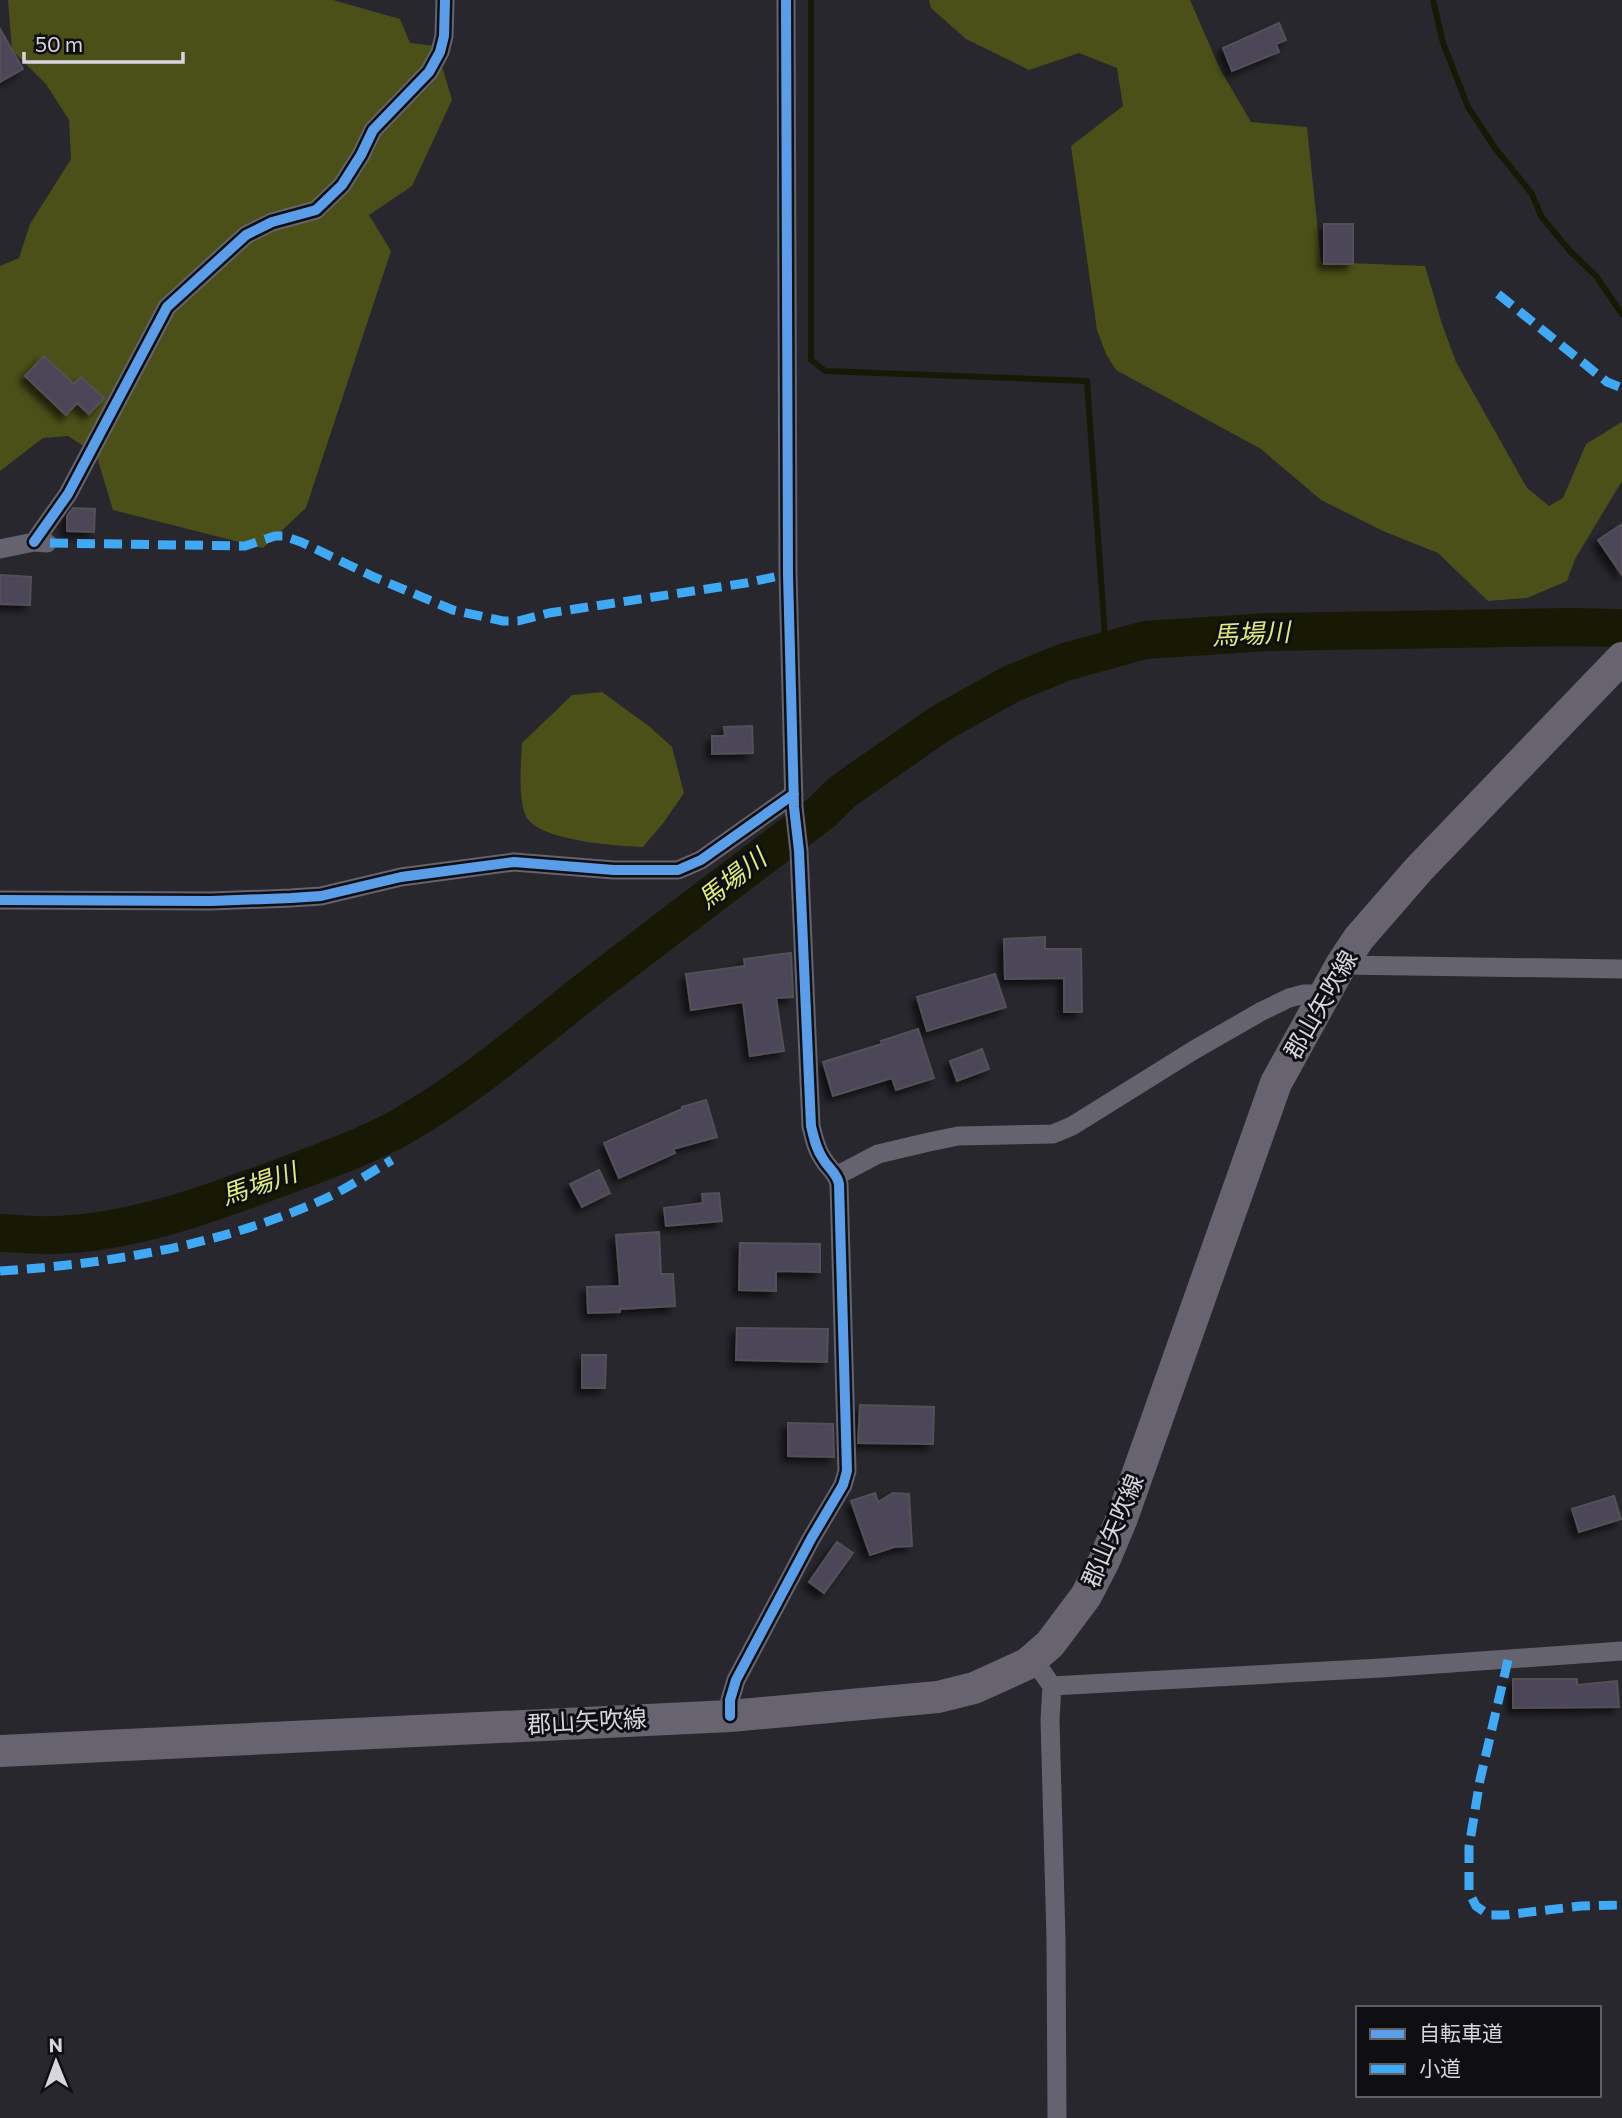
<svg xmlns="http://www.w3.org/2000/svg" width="1622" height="2118" viewBox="0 0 1622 2118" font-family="Commissioner,'Noto Sans JP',sans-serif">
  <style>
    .forest { fill: #4a5017 }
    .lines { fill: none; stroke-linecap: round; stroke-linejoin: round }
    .stream { stroke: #171905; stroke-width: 6 }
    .river { stroke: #171905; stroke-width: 38 }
    .building { fill: #4b4758; stroke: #525156; stroke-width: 2; filter: url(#shadow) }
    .street { stroke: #65636e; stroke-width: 19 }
    .primary { stroke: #676470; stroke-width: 32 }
    .quiet { stroke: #3fa9f5; stroke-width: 9; stroke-dasharray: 18 9; stroke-linecap: butt }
    .cycleway-casing { stroke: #0f0e13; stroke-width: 15 }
    .cycleway { stroke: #5a9eea; stroke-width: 10 }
    .labels { text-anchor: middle; stroke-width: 6; stroke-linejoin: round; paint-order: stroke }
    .street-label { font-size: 24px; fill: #d7d6de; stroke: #0f0e13 }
    .water-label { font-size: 26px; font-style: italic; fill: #ddec7b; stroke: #0f0e13 }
  </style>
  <defs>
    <filter id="shadow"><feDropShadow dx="-5.5" dy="5.5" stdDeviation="3.5" flood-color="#0009"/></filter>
  </defs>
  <rect width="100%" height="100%" fill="#28272d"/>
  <path class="forest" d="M8,0H333L400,19L410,43L436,46L452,100L412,186L369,215L391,251L306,508L263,548L113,510L96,454L68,436L43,438L0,471V266L19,258L30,224L71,159L69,120L46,84L12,50Z
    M929,0H1190L1220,69L1251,122L1307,127L1321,262L1425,266L1442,324L1456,362L1527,488L1549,506L1563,498L1586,444L1622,422V481L1575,559L1567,581L1527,598L1488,601L1438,553L1383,531L1321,500L1261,449L1116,370L1106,354L1097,330L1071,146L1123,106L1117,68L1079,53L1029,70L966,39L931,8Z
    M602,692L650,727L672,747L684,793L664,822L643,847C618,846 534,841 525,814C518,795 521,763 522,743L572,695Z"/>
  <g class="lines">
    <path class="stream" d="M811,0V360L825,371L1087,381L1106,651
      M1433,0L1443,43L1468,107L1495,148L1532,194L1541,216L1570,251L1596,276L1622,314"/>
    <path class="river" d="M0,1233C17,1233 35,1236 53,1235C132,1233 209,1204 282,1177C322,1162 362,1148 399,1128C472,1087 533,1032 599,981C673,924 747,868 822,812L842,792L941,723L1011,684L1065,662L1145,640L1268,632L1570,627L1622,628"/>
  </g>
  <path class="building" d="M1279,23L1286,40L1276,44L1279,52L1232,71L1223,48Z
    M0,29L23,69L0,82Z
    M1324,224H1353V264H1324Z
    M44,356L74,384L81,377L104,398L89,414L77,403L66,415L25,376Z
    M73,508L95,509L94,532L67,531V516Z
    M1622,524V575L1598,540Z
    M0,575L31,577L30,605L0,604Z
    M752,726L753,753L712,754V736H725L724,727Z
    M1045,937V949H1081L1082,1012H1064V978L1005,979L1004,939Z
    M791,953L793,997L776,998L784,1051L750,1056L743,1002L691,1010L686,974L745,966L744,959Z
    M995,974L1006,1007L927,1031L917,997Z
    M918,1029L934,1078L896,1090L892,1078L833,1096L823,1062L882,1044L881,1041Z
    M982,1049L989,1069L957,1081L950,1061Z
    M706,1100L717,1137L673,1149L675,1153L619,1178L604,1143L682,1109V1107Z
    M599,1170L610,1193L582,1207L570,1184Z
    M719,1193L722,1221L666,1226L664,1208L703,1203L702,1194Z
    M659,1232L661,1274H673L675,1306L620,1309V1312L588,1313L587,1287L620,1286L616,1235Z
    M740,1243L820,1244V1272L776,1271V1291L739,1290Z
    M737,1328L828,1329L827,1362L736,1360Z
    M582,1355H606L605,1388H582Z
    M860,1405L934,1407L933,1444L858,1443Z
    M788,1423L833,1424L834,1457L788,1456Z
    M875,1493L878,1502L893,1493L909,1494L912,1546L894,1547L870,1555L851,1501Z
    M1614,1496L1621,1519L1579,1532L1572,1509Z
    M837,1542L853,1553L824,1593L809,1582Z
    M1513,1679H1577V1685L1617,1681L1619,1707L1513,1708Z"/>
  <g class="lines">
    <path class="street" d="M34,542L68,494L167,307L246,235L272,222L316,210L342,185L361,155L373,130L429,72L440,52L444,36L445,0
      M0,549L34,542L47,543
      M0,900L211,901L291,898L321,896L401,877L514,862L614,870H678L701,860L794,794
      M1341,965L1622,969
      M838,1175L878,1154L929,1142L958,1136L1053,1134L1072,1126L1194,1050L1262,1011L1289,998L1304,994H1326
      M1033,1659L1052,1686L1050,1720L1056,1939L1057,2118
      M1052,1686L1381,1668L1622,1651
      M730,1716V1700L736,1680L811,1539L843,1485L847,1471L839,1184C837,1173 829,1169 823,1159C816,1149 814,1138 811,1126L799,851L794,807L788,574L786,0"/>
    <path class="primary" d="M0,1751L730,1716L938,1697L974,1688L1027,1664L1050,1644L1086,1596L1104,1561L1122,1518L1276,1083L1341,965L1359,938L1419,869L1622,658"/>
    <path class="quiet" d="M1498,294L1607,382L1622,388
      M50,543L245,546L275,536H284L301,542L374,577L453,610L503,621H518L549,613L746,583L788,574
      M0,1271C110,1264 221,1245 322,1200C347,1189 369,1173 392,1160
      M1508,1660L1480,1780L1469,1847V1892L1476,1906L1489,1915H1505L1581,1906L1622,1905"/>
    <defs>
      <path id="cycleway" d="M34,542L68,494L167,307L246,235L272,222L316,210L342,185L361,155L373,130L429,72L440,52L444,36L445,0
        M0,900L211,901L291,898L321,896L401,877L514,862L614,870H678L701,860L794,794
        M730,1716V1700L736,1680L811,1539L843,1485L847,1471L839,1184C837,1173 829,1169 823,1159C816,1149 814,1138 811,1126L799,851L794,807L788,574L786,0"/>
    </defs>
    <use href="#cycleway" class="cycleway-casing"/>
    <use href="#cycleway" class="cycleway"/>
  </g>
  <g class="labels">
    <g class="street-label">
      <text transform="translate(1321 1005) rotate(-60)" y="8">郡山矢吹線</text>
      <text transform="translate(1113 1531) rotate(-67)" y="8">郡山矢吹線</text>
      <text transform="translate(587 1722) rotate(-3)" y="8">郡山矢吹線</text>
    </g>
    <g class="water-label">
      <text transform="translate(1251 634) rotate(-3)" y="9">馬場川</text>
      <text transform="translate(732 879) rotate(-38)" y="9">馬場川</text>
      <text transform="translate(259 1184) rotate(-19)" y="9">馬場川</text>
    </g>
  </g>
  <rect x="1356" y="2006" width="245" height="91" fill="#0f0e13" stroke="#5f5e64" stroke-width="2"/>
  <rect x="1370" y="2029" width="35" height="10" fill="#5a9eea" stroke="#5f5e64" stroke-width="2"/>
  <text x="1419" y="2041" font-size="21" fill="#d7d6de">自転車道</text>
  <rect x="1370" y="2064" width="35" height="10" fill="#3fa9f5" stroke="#5f5e64" stroke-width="2"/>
  <text x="1419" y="2076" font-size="21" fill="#d7d6de">小道</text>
  <g transform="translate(56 2062) rotate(359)" stroke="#0f0e13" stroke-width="5" paint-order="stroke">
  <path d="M0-5L12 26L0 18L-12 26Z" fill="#d7d6de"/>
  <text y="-10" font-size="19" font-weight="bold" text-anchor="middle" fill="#d7d6de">N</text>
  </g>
  <path d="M24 52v10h159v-10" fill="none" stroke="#d7d6de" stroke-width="3.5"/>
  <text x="35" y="52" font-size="21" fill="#d7d6de" stroke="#0f0e13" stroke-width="5" paint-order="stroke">50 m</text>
</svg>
